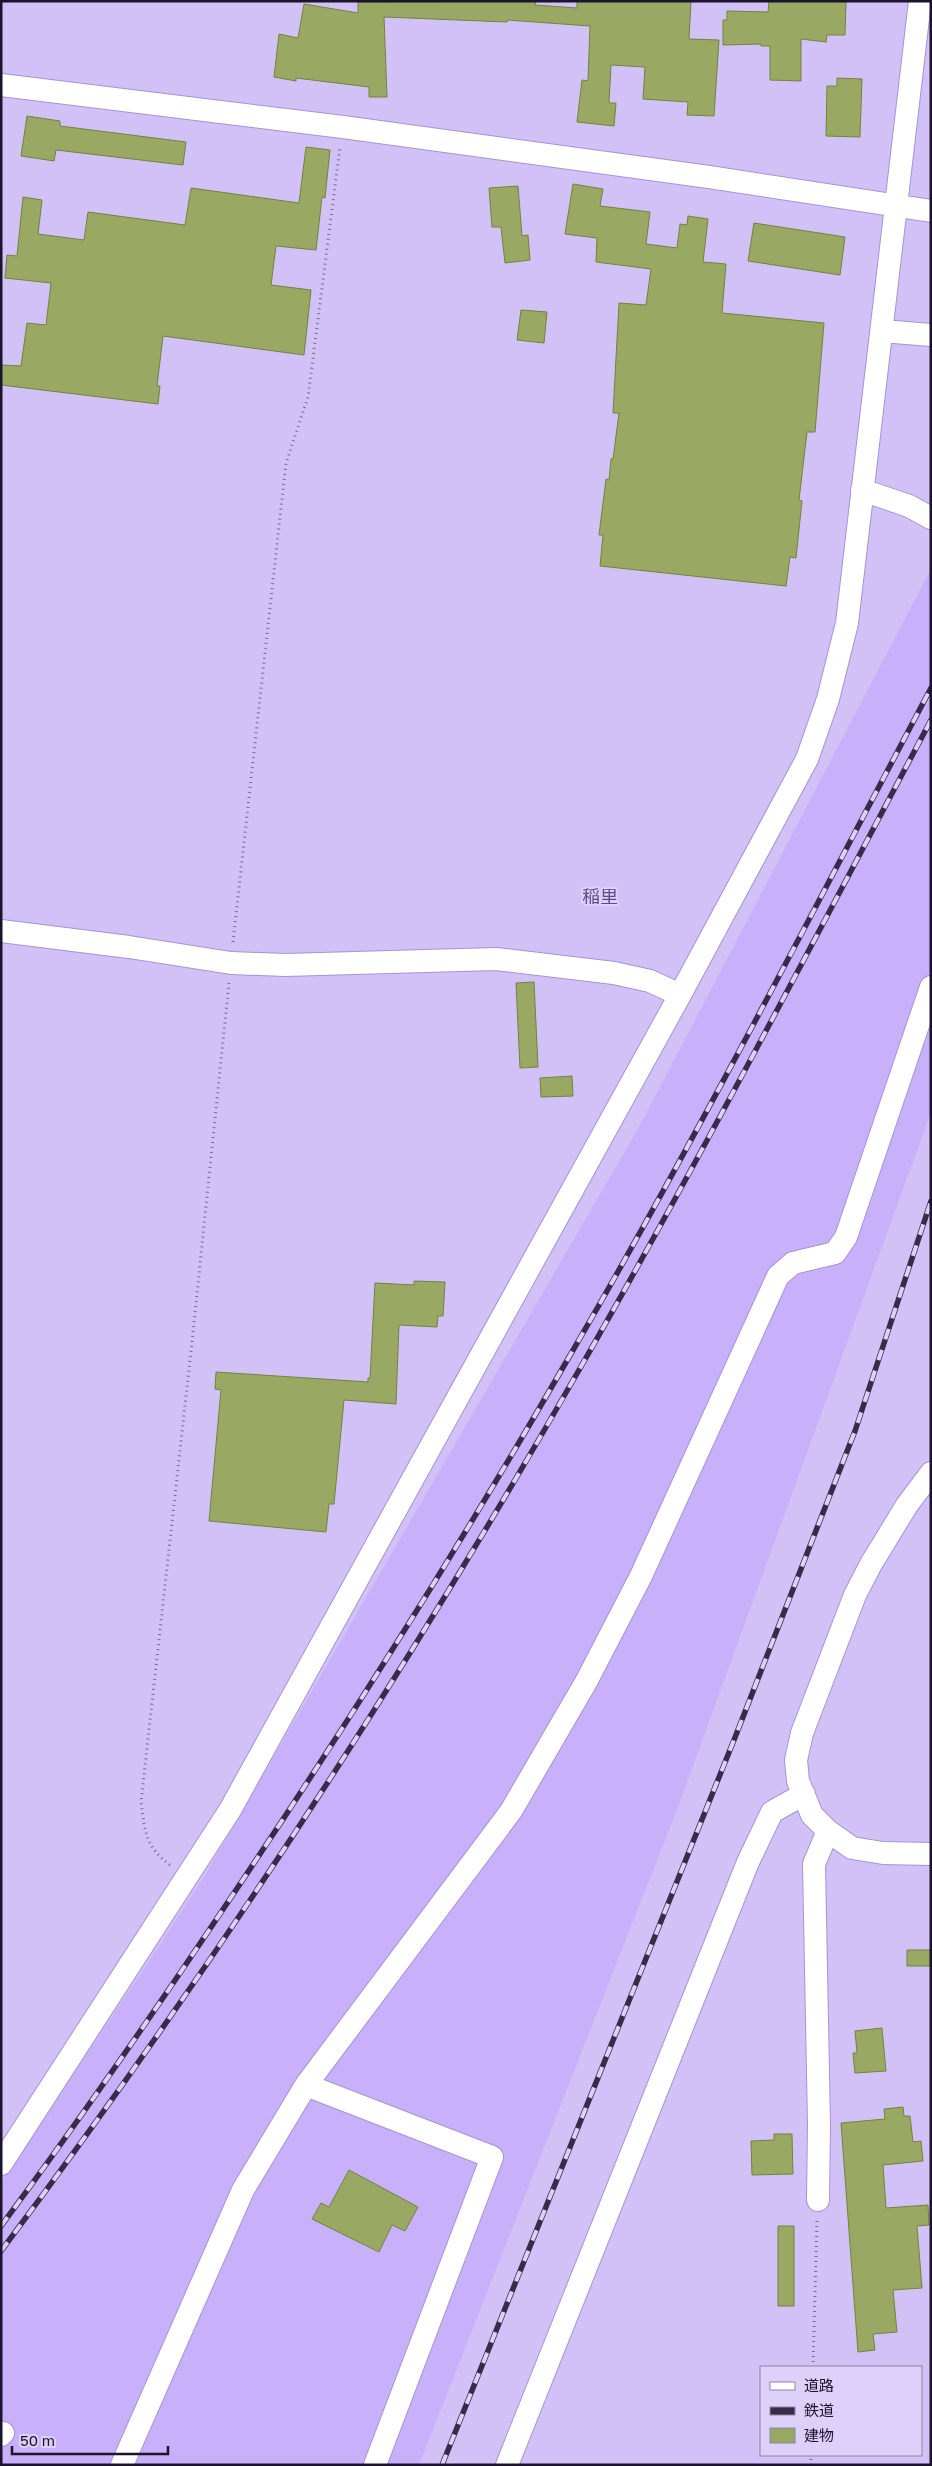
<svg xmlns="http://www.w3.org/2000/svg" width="932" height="2466" viewBox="0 0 932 2466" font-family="'Golos Text','Noto Sans JP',sans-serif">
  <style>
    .built { fill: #c8b0fa }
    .building { fill: #99a963; stroke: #74823c }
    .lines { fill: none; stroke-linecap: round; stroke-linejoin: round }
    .minor-casing { stroke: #a893d3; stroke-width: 24 }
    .path { stroke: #776b92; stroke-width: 3; stroke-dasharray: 1 4; stroke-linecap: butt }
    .minor { stroke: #fff; stroke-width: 22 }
    .rail-casing { stroke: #362c4a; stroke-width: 5.5 }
    .rail { stroke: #ddd0f9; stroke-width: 4; stroke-dasharray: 11; stroke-linecap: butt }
    .labels { text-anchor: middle; stroke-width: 4; stroke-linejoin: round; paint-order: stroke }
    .quarter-label { font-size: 18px; fill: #5f4a85; stroke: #ddd0f9 }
  </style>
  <rect width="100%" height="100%" fill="#d1c1f7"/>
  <path class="built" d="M931,569V1112L678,1807L419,2465H1V2181L152,1957L204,1877L639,1127Z"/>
  <path class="building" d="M536,1L535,5L577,8V1H691L689,39L719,40L714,116L687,115L688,102L643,99L645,67L611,65L609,103H616L614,126L577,122L582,80L588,81L590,26L507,20V22L384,17L387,97H369V87L296,78V81L274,77L279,34L298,38L304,4L358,13V2Z
    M769,1H846L845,35H827L826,42L801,39V81L770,80V46H761V44L723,45V20H727V11L768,12Z
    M837,78L862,79L860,137L826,136L827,86H837Z
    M27,116L60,121V126L186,142L183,165L56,150L54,161L21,156Z
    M306,147L330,150L325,198L322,197L316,250L276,246L271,285L311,290L304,355L163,336L157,386H160L158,404L1,385V365L21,366L27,323L46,325L51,283L5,278L7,255L17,256L23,197L42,200L38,234L84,240L88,212L185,225L191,188L299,203Z
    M573,184L603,189L600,206L650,212L646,244L677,248L680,224L687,225L688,216L708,219L703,262L726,264L722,313L824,323L815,432H807L799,500L802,501L796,558L790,557L786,586L600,566L603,535H599L606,479L609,480L611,459H613L619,413H613L619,303L646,305L651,269L596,262L597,238L565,234Z
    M518,186L522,236L528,235L530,260L505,263L501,227H492L489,188Z
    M754,223L845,237L840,275L748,261Z
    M521,310L547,312L544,343L517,340Z
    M534,982L538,1067L520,1068L516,983Z
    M572,1076L573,1096L541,1097L540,1078Z
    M414,1281L445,1282L443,1316H438L437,1327L399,1325L396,1404L344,1400L334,1504H329L326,1532L209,1521L221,1390L215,1389L216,1372L368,1382V1378H370L375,1283L414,1285Z
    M907,1950H931V1966H907Z
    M882,2028L886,2071L855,2073L853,2053H857L855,2031Z
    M903,2107L904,2116H910L913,2142L921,2141L923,2161L883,2165L886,2208L928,2205L929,2225L917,2226L922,2288L893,2290L897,2332L873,2334L875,2350L858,2352L841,2123L885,2119L884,2109Z
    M774,2134H792L793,2174L752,2175L751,2141L774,2140Z
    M349,2170L418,2207L405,2231L392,2225L379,2252L312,2219L321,2203L329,2207Z
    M778,2226H794V2306H778Z"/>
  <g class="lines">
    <defs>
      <path id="minor" d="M1,85L343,127L709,177L931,211
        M882,331L931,335
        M862,490L909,506L931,518
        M1,931L129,947L231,963L285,965L496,959L614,973L650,981L680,995
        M931,1473L907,1505L871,1564L855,1595L802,1733L796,1760L798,1781L812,1815L828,1831L852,1848L883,1853L931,1854
        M306,2085L492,2157L375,2465
        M1,2164L230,1810L680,995L807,759L828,699L847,623L920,1
        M818,2200L819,2125L814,1864L828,1831
        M1,2435L3,2433
        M122,2465L243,2190L306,2085L511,1811L586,1682L641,1576L778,1276L793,1263L835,1253L846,1237L931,987
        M507,2465L748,1862L772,1812L804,1794"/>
    </defs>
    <use href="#minor" class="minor-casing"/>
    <path class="path" d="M233,942L286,463L308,397L340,147
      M170,1865C145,1846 145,1832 141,1802L192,1342L229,983
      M813,2367L817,2220
      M811,2465V2455"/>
    <use href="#minor" class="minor"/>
    <defs>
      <path id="rail" d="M1,2226C82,2117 159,2005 234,1893C350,1720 461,1544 565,1364C694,1143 811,915 931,688
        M1,2251C211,1971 405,1674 579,1370C702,1156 815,938 931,720
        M442,2465L734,1740L855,1431L931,1201"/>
    </defs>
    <use href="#rail" class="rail-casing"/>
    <use href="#rail" class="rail"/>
  </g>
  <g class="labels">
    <g class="quarter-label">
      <text x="600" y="903">稲里</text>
    </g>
  </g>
  <rect width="932" height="2466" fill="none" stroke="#1c132c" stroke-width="5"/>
  <rect x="760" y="2366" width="162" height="90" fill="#ddd0f9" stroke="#9084a7"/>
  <rect x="770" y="2382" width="25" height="8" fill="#ffffff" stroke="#9084a7"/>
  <text x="804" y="2391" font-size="15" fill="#1c132c">道路</text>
  <rect x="770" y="2407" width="25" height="8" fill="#362c4a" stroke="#9084a7"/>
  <text x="804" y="2416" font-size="15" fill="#1c132c">鉄道</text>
  <rect x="770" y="2428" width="25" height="15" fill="#99a963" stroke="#9084a7"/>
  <text x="804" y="2441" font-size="15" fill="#1c132c">建物</text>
  <path d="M12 2446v8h156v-8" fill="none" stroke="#1c132c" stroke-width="2.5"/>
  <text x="20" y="2446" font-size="15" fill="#1c132c" stroke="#ddd0f9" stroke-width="4" paint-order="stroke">50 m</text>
</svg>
